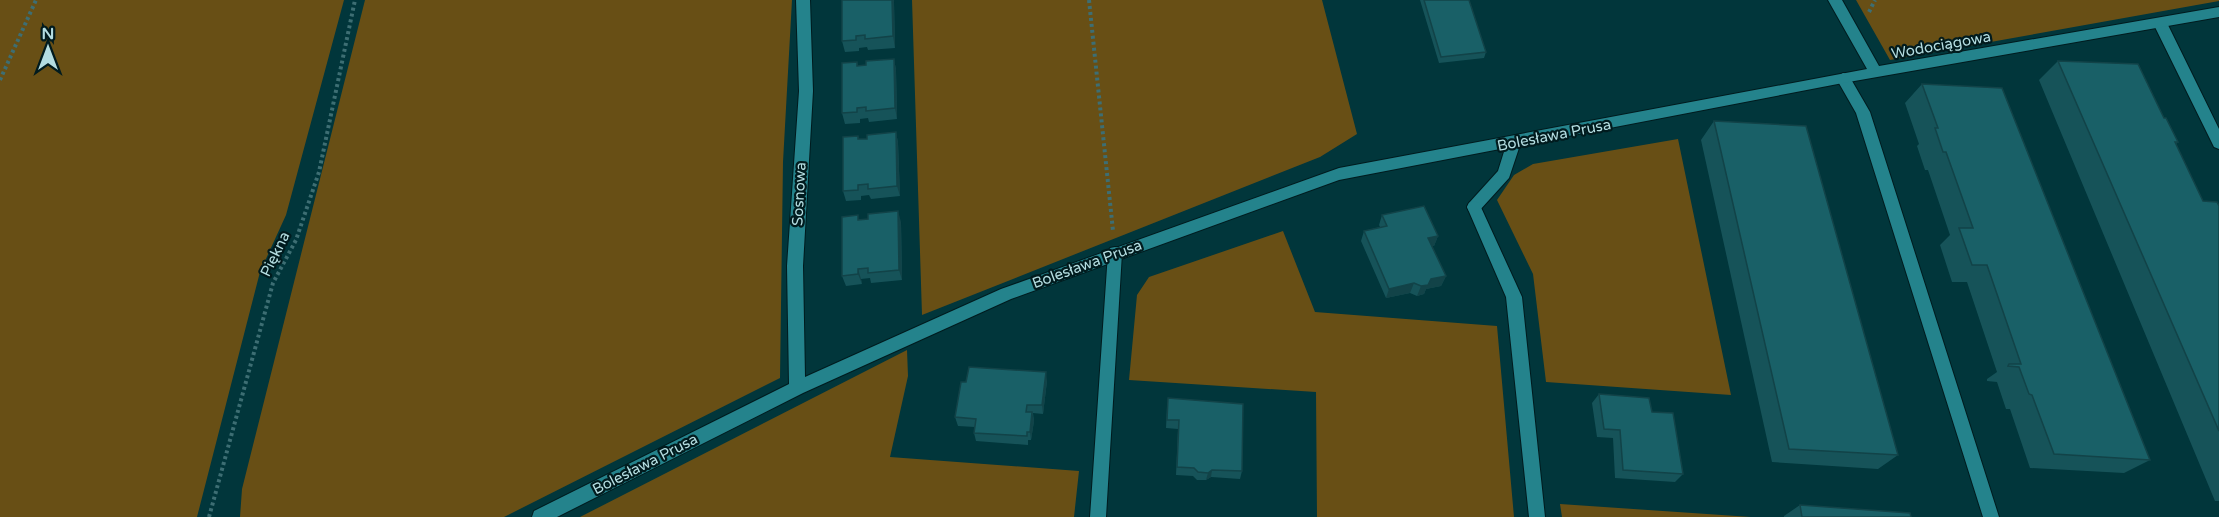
<svg xmlns="http://www.w3.org/2000/svg" width="2219" height="517" viewBox="0 0 2219 517" font-family="'Varela Round',sans-serif">
  <style>
    .green { fill: #684f15 }
    .lines { fill: none; stroke-linecap: round; stroke-linejoin: round }
    .lane-casing { stroke: #011b1e; stroke-width: 2 }
    .street-casing { stroke: #011b1e; stroke-width: 2 }
    .path { stroke: #3d6e73; stroke-width: 4; stroke-dasharray: 3 3; stroke-linecap: butt }
    .lane { fill: #24838c; fill-rule: evenodd }
    .street { fill: #24838c; fill-rule: evenodd }
    .wall { fill: #165359 }
    .shaded-wall { fill: #124348 }
    .building { fill: #196067; stroke: #124348; stroke-width: 1.5 }
    .labels { text-anchor: middle; stroke-width: 4.5; stroke-linejoin: round; paint-order: stroke }
    .street-label { font-size: 15px; fill: #b4dde1; stroke: #011b1e }
  </style>
  <rect width="100%" height="100%" fill="#01363b"/>
  <path class="green" d="M0,0H344L286,215L260,272L197,517H0Z
    M365,0H792L783,162L780,378L504,517H240L242,489Z
    M912,0H1322L1357,134L1320,157L922,315Z
    M1856,0H2219V1L1890,60Z
    M1678,139L1731,395L1546,382L1533,274L1497,200L1514,175L1533,164Z
    M1283,231L1315,312L1497,326L1514,517H1317L1316,392L1129,380L1137,295L1149,277Z
    M907,350L908,376L890,457L1079,471L1074,517H580Z
    M1560,504L1751,517H1562Z"/>
  <g class="lines">
    <defs>
      <path id="lane" d="M2160,18L2167,23L2219,129V149L2214,147L2153,23Z
        M1843,73L1848,74L1870,112L1999,517H1983L1856,113L1836,78Z
        M1514,136L1519,138L1521,142L1509,178L1479,211H1469L1467,207L1469,203L1498,171L1507,142L1509,138Z
        M1115,247L1120,248L1122,253L1106,517H1090L1108,253L1110,248Z"/>
      <path id="street" d="M796,0H810L813,91L803,266L805,377L1001,289L1339,168L1867,69L1828,0H1842L1879,66L2219,7V17L1843,83L1339,180L1011,299L803,393L557,517H532L534,511L789,384L787,266L799,91Z
        M1474,201L1479,203L1522,297L1545,517H1529L1506,297L1467,207L1469,203Z"/>
    </defs>
    <use href="#lane" class="lane-casing"/>
    <use href="#street" class="street-casing"/>
    <path class="path" d="M1089,0L1113,231
      M1869,12L1875,0
      M0,80L36,0
      M209,517L273,283L296,240L319,172L355,0"/>
    <use href="#lane" class="lane"/>
    <use href="#street" class="street"/>
  </g>
  <path class="wall" d="M1420,0H1469L1486,52L1484,58L1439,63Z
    M894,2L895,48L868,50L867,47L859,48V51L845,52L842,41Z
    M894,59L896,70L897,119L869,122L868,118L860,119V123L845,124L842,113L857,62L858,66L866,65Z
    M2058,61L2178,142L2176,144L2203,201L2219,206V501H2215L2039,80Z
    M1922,84L2150,460L2124,473L2030,468L2010,409H2006L1997,382L1987,381V379L1997,372L1967,282H1952L1940,245L1950,235L1928,170H1925L1917,146L1919,144L1905,103Z
    M1714,121L1898,455L1878,469L1772,462L1701,140Z
    M896,132L898,143L900,196L871,199L869,195L861,196V200L846,201L843,191L858,136L859,139H867Z
    M1382,215L1438,236L1434,246H1432L1446,276L1441,286L1426,289L1424,294L1417,296L1410,293L1386,298L1361,241L1364,231L1380,227L1379,225Z
    M859,219L901,222L902,280L871,283L870,278L861,279L862,284L846,286L842,276Z
    M1047,381L1043,414L1033,413L1034,421L1031,440H1028V445L976,441L974,433L975,427L958,426L955,417L966,382Z
    M1599,394L1652,412L1683,474L1675,482L1615,478L1613,438L1597,437L1592,403Z
    M1167,407L1242,471L1240,479L1211,477L1206,480H1197L1193,476L1176,475L1178,429L1166,428Z
    M1800,505L1911,517H1784V516Z"/>
  <path class="shaded-wall" d="M892,0H894V2L895,48L893,36Z
    M894,59L896,70L897,119L895,108Z
    M896,132L898,143L900,196L897,186Z
    M898,211L901,222L902,280L899,270Z
    M1438,236L1434,246L1424,248L1428,238Z
    M858,269L861,279L862,284L858,274Z
    M1446,276L1441,286L1426,289L1424,294L1417,296L1421,286L1431,279Z
    M1414,283L1410,293L1386,298L1389,289Z
    M1046,372L1047,381L1043,414L1042,405Z
    M1032,412L1034,421L1031,440L1030,432Z
    M1212,470L1211,477L1206,480L1208,473Z"/>
  <path class="building" d="M842,0H892L893,36L865,39V35L856,36V40L842,41Z
    M1424,0H1469L1486,52L1441,57Z
    M894,59L895,108L866,111V107L857,108V112L842,113V63L857,62V66L866,65V61Z
    M2058,61L2138,64L2164,118H2166L2178,142H2175L2203,201L2217,202L2219,206V431Z
    M1922,84L2002,88L2150,460L2054,454L2032,395L2029,394L2019,367L2008,366L2009,364H2021L1987,265H1972L1959,228H1973L1946,152H1943L1935,128H1938Z
    M1714,121L1806,126L1898,455L1789,449Z
    M896,132L897,186L868,189V184L858,185V190L843,191V137L858,136V139H867V135Z
    M1424,206L1438,236L1428,238L1446,276L1431,279L1428,285L1421,286L1414,283L1389,289L1364,231L1387,226L1382,215Z
    M898,211L899,270L868,273V268L858,269V274L842,276V217L858,215V220L868,219V214Z
    M969,367L1046,372L1042,405H1027L1026,412H1032L1030,432H1027V436L974,433L976,419L955,417L961,382H966Z
    M1599,394L1649,398L1652,412L1673,413L1683,474L1623,470L1620,430L1604,429Z
    M1168,398L1243,404L1242,471L1212,470L1208,473L1198,472L1194,468L1177,467L1179,420H1167Z
    M1800,505L1910,513L1911,517H1802Z"/>
  <g class="labels">
    <g class="street-label">
      <text transform="translate(1941 45) rotate(-10)" y="5">Wodociągowa</text>
      <text transform="translate(1554 135) rotate(-11)" y="5">Bolesława Prusa</text>
      <text transform="translate(799 194) rotate(-87)" y="5">Sosnowa</text>
      <text transform="translate(275 254) rotate(-64)" y="5">Piękna</text>
      <text transform="translate(1087 264) rotate(-20)" y="5">Bolesława Prusa</text>
      <text transform="translate(645 464) rotate(-27)" y="5">Bolesława Prusa</text>
    </g>
  </g>
  <g transform="translate(48 48)" stroke="#011b1e" stroke-width="4.5" paint-order="stroke">
  <path d="M0-4.5L10 22L0 15L-10 22Z" fill="#b4dde1"/>
  <text y="-9" font-size="16" font-weight="bold" text-anchor="middle" fill="#b4dde1">N</text>
  </g>
</svg>
